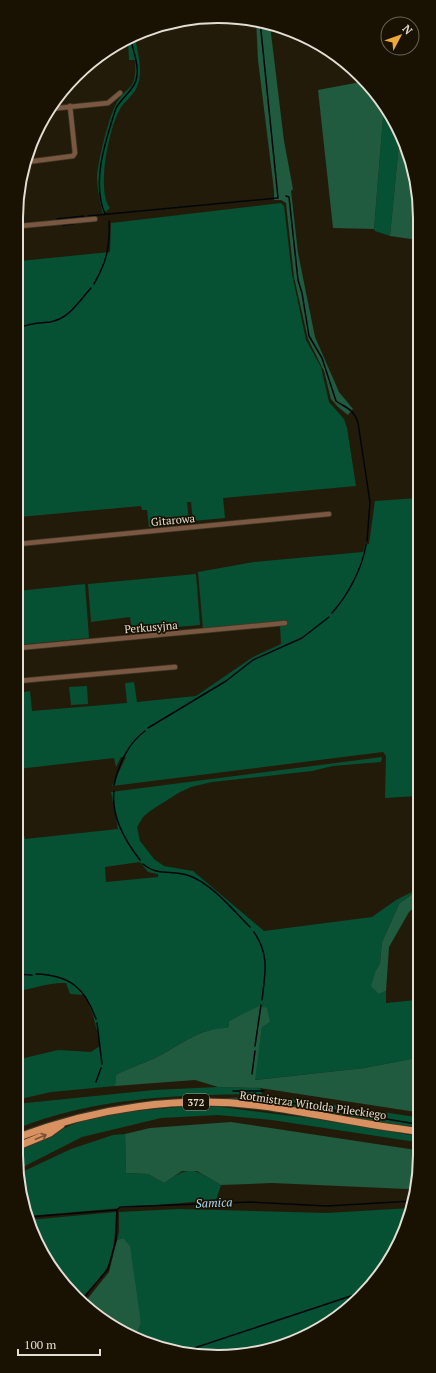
<svg xmlns="http://www.w3.org/2000/svg" width="436" height="1373" viewBox="0 0 436 1373" font-family="'PT Serif',serif">
  <style>
    .green { fill: #065034; fill-rule: evenodd }
    .forest { fill: #205a3f }
    .lines { fill: none; stroke-linecap: round; stroke-linejoin: round }
    .stream { stroke: #00060c; stroke-width: 1.5 }
    .minor-casing { stroke: #3e3626; stroke-width: 6 }
    .primary-casing { stroke: #3e3626; stroke-width: 9 }
    .minor { stroke: #795740; stroke-width: 4.5 }
    .primary { stroke: #d89261; stroke-width: 7 }
    .oneway { stroke: #785232 }
    .labels { text-anchor: middle; stroke-width: 3.5; stroke-linejoin: round; paint-order: stroke }
    .shield { fill: #191203; stroke: #a6a195; stroke-width: 1 }
    .shield-label { font-size: 10px; font-weight: bold; fill: #e3ded3 }
    .street-label { font-size: 11px; fill: #e3ded3; stroke: #191203 }
    .water-label { font-size: 12px; font-style: italic; fill: #acdaf6; stroke: #191203 }
    .rim { fill: none; stroke: #e3ded3; stroke-width: 2 }
  </style>
  <rect width="100%" height="100%" fill="#231b0a"/>
  <path class="green" d="M135,38C138,53 144,74 136,89C132,97 123,102 119,111C109,129 96,191 110,208L103,214C100,202 97,189 97,177C98,161 108,120 115,106C127,83 137,94 135,60H129L128,41Z
    M384,106L400,133L390,236L375,231L374,229Z
    M281,203L284,206L292,274L306,340L321,367L329,402L344,419L347,428L356,486L223,498L225,518L193,521L191,502H187L189,521L163,523V526L149,527L147,510H142L141,506L19,517L20,261L110,252L111,223Z
    M418,498L417,796L385,798L386,756L383,752L112,786L126,757H121L116,767L114,758L18,769V712H20L18,693L30,691L32,711L127,703L125,683L134,682L137,702L196,696L253,657L281,644L280,626L286,625L285,621L203,629L198,572L254,562L363,552L365,545L369,544L375,501Z
    M196,574L200,625L132,631L130,617L91,622L88,584Z
    M85,584L89,638L18,645V591Z
    M87,686L88,704L71,705L69,687Z
    M382,757L381,762L333,766L312,771L212,782L191,787L180,792L150,811L143,817L137,827L140,841L154,859L164,866L193,871L264,931L372,917L396,900L416,890L399,904L382,942L380,963L376,970L379,994L386,991V1003L416,1000V1058L364,1068L254,1080L262,1027L240,1016L229,1021V1027C223,1029 217,1029 211,1030C190,1035 172,1050 153,1059C140,1065 128,1068 116,1075L115,1086L51,1092L16,1100V1060L58,1050L91,1052L100,1046C96,1027 94,1012 84,995L70,994L66,983C50,982 33,989 17,991V833L23,832L25,839L118,829L111,792ZM140,862L148,872L158,874V877L106,882L105,867Z
    M218,1087L260,1088L262,1094C179,1095 94,1097 16,1129V1104L154,1090Z
    M273,1096L416,1117V1128L300,1109L203,1099Z
    M179,1107H221L316,1119L416,1136V1142L272,1120L218,1115L161,1118L82,1137L19,1169L16,1152C40,1142 63,1126 88,1119C118,1111 149,1110 179,1107Z
    M125,1134L126,1173L148,1174L164,1183C192,1164 193,1169 221,1185L216,1200L28,1216L20,1173L71,1149L113,1135Z
    M411,1208L386,1267L341,1315L270,1350L192,1355L135,1338L141,1323L123,1238L117,1240L119,1232V1212L179,1209L326,1213Z
    M116,1212C115,1231 115,1255 105,1271C98,1281 88,1290 81,1299L66,1288L31,1232L29,1220Z"/>
  <path class="forest" d="M256,20L270,25L284,141L293,189L291,191L298,253L315,337L339,392L353,409L348,415L338,407L331,399L324,371L308,339L294,277L286,203L281,200H274V190L258,60Z
    M366,81L384,106L374,229L333,228L318,90Z
    M400,133L418,191V240L390,236Z
    M417,890V905L409,912L389,947L386,991L379,994L371,986L376,970L380,963L382,942L391,922L399,904Z
    M259,1006L267,1008L270,1022L262,1027L255,1080L364,1068L416,1058V1112L260,1088L218,1087L195,1080L115,1086L116,1075C128,1068 140,1065 153,1059C172,1050 190,1035 211,1030C217,1028 223,1029 229,1027V1021Z
    M231,1122L416,1150V1187L407,1189L272,1183L221,1185L197,1171H182L164,1183L148,1174L126,1173L125,1134L150,1128Z
    M123,1238L130,1246L141,1323L135,1338L128,1336L85,1302L109,1272L117,1240Z"/>
  <g class="lines">
    <path class="stream" d="M286,196L289,197L298,280L302,293L309,336L322,358L336,401C346,408 354,409 358,423L370,502L367,541
      M105,214C91,181 106,140 116,108C121,100 127,95 132,88C143,74 134,55 131,40
      M88,216L278,198L260,21
      M57,219L84,216
      M63,225L73,224
      M94,284C107,261 110,247 109,221
      M19,328C29,323 39,323 50,322C69,319 79,301 91,288
      M332,613C348,595 362,569 366,545
      M148,728L226,681L253,660L302,638L329,617
      M114,785C118,766 128,743 145,731
      M114,791C111,816 125,841 140,860
      M143,864C158,877 173,869 190,876C213,885 233,910 250,927
      M254,932C270,956 265,973 262,1000
      M17,974L32,975
      M36,974C70,975 85,988 96,1019
      M97,1023L102,1064
      M255,1046L261,1005
      M252,1074L255,1051
      M96,1082L101,1068
      M233,1091H264
      M267,1099L416,1124
      M28,1217L116,1210
      M82,1300L108,1269L116,1240L117,1210L120,1207L250,1202L327,1206L413,1201
      M182,1352L363,1292"/>
    <defs>
      <path id="minor" d="M49,109L108,103L120,93
        M27,162L73,156L75,153L70,106
        M20,226L95,219
        M18,544L329,514
        M18,648L285,623
        M18,681L175,667"/>
      <path id="primary" d="M16,1138C94,1108 180,1095 263,1106C314,1113 365,1125 416,1131
        M16,1147L50,1133L61,1125"/>
    </defs>
    <use href="#minor" class="minor-casing"/>
    <use href="#primary" class="primary-casing"/>
    <use href="#minor" class="minor"/>
    <use href="#primary" class="primary"/>
  </g>
  <defs><path id="oneway-shaft" d="M-6 0H5M1.5-3L5.5 0L1.5 3" fill="none" stroke-width="1.6" stroke-linecap="round" stroke-linejoin="round"/></defs>
  <use class="oneway" href="#oneway-shaft" transform="translate(41 1137) rotate(-23)"/>
  <g class="labels">
    <rect class="shield" x="183" y="1094" width="26" height="16" rx="3"/>
    <g class="shield-label">
      <text x="196" y="1106">372</text>
    </g>
    <g class="street-label">
      <text transform="translate(173 520) rotate(-5)" y="4">Gitarowa</text>
      <text transform="translate(151 627) rotate(-5)" y="4">Perkusyjna</text>
      <text transform="translate(313 1105) rotate(8)" y="4">Rotmistrza Witolda Pileckiego</text>
    </g>
    <g class="water-label">
      <text transform="translate(214 1203) rotate(-2)" y="4">Samica</text>
    </g>
  </g>
  <path d="M0 0H436V1373H0ZM218 23H218A195 195 0 0 1 413 218V1155A195 195 0 0 1 218 1350H218A195 195 0 0 1 23 1155V218A195 195 0 0 1 218 23Z" fill="#191203" fill-rule="evenodd"/>
  <path class="rim" d="M218 23H218A195 195 0 0 1 413 218V1155A195 195 0 0 1 218 1350H218A195 195 0 0 1 23 1155V218A195 195 0 0 1 218 23Z"/>
  <g transform="translate(400 36) rotate(49)"><circle r="19" fill="#191203" stroke="#6a6456"/>
  <path d="M0-3L7 15L0 10L-7 15Z" fill="#eda83b"/>
  <text y="-6" font-size="11" font-weight="bold" text-anchor="middle" fill="#e3ded3">N</text>
  </g>
  <path d="M18 1349v6h82v-6" fill="none" stroke="#e3ded3" stroke-width="2"/>
  <text x="24" y="1349" font-size="12" fill="#e3ded3" stroke="#191203" stroke-width="3" paint-order="stroke">100 m</text>
</svg>
